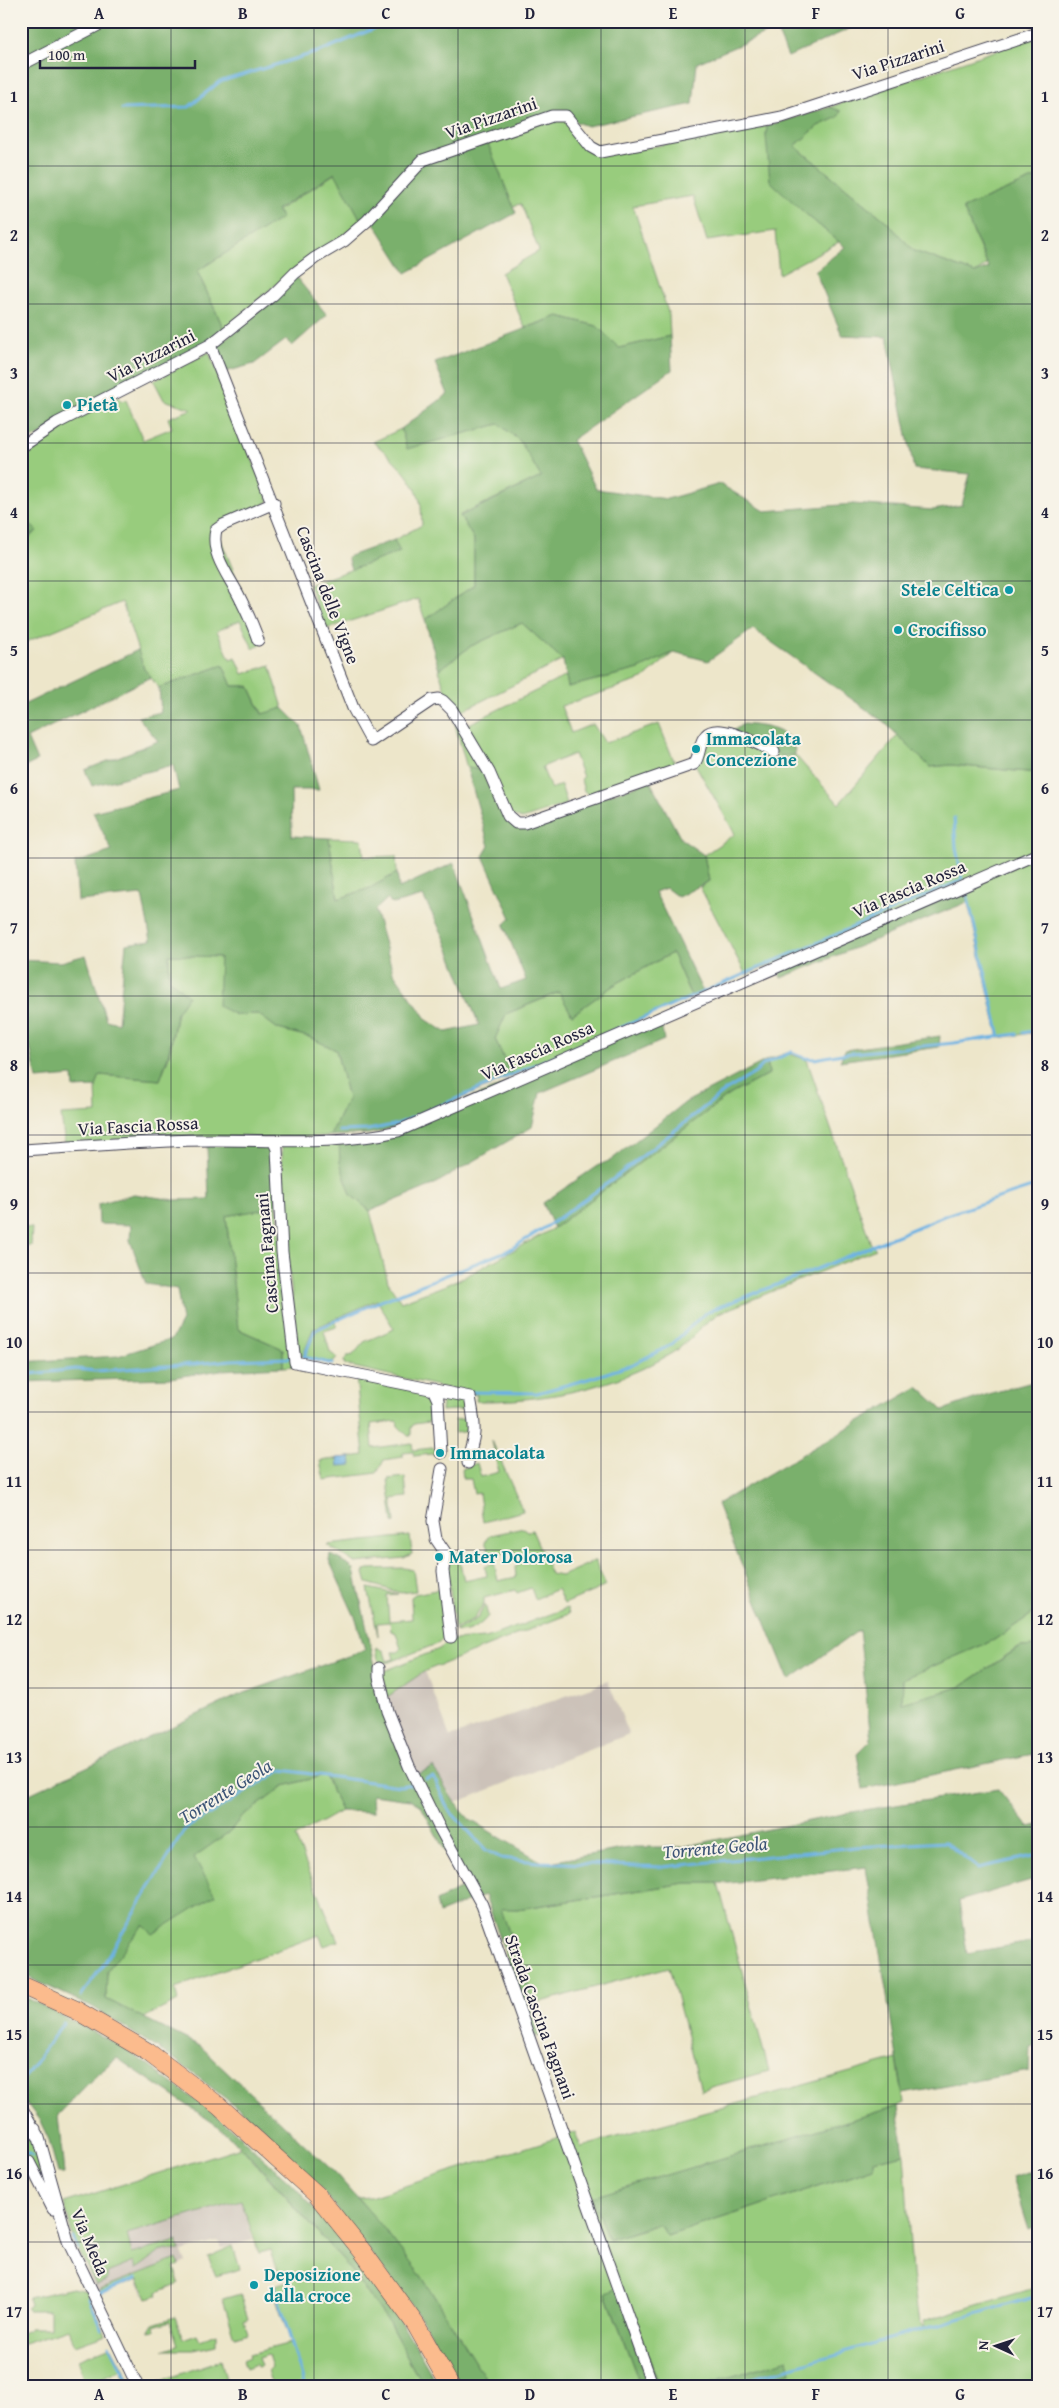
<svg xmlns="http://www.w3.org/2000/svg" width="1059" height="2408" viewBox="0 0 1059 2408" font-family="'Gentium Book Plus',serif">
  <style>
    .industrial { fill: #ccc2b9 }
    .green { fill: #98cc7d; stroke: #5d775c }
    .forest { fill: #7ab06c; stroke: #4e6954; fill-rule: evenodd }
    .water { fill: #6db2e3; stroke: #486a8f }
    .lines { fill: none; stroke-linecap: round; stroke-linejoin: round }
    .stream { stroke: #6db2e3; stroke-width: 3 }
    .minor-casing { stroke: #403f50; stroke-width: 13 }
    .highway-casing { stroke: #403f50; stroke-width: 19 }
    .minor { stroke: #fff; stroke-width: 11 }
    .highway { stroke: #fbbb8d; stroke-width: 18 }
    .grid { fill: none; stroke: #22223b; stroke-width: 1; stroke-opacity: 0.55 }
    .culture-dot { fill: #0f9aa8; stroke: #f7f3e8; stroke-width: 2 }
    .labels { text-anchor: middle; stroke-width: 4; stroke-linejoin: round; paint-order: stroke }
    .street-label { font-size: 18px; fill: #22223b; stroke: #f7f3e8 }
    .culture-label { font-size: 18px; font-weight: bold; fill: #0d838f; stroke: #f7f3e8; text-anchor: start }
    .water-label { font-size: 19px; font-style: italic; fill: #3c5476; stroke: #f7f3e8 }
    .neatline { fill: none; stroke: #22223b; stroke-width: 2 }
    .grid-label { font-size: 16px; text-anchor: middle; font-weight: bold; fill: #22223b }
  </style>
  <rect width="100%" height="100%" fill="#f7f3e8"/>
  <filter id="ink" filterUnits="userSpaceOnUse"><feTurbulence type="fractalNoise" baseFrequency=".02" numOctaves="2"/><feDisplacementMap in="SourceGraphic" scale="10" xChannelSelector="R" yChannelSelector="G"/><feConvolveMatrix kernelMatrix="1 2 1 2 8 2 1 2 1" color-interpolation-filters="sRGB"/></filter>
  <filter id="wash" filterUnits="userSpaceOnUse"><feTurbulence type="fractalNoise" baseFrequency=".0096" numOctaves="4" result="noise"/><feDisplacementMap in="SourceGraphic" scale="20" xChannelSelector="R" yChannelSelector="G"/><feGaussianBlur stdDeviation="1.12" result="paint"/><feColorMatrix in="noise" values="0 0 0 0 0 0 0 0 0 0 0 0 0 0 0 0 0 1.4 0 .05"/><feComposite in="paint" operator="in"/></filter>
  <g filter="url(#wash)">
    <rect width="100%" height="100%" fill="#ede6ca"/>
    <path class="industrial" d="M425,1671L450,1737L608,1681L629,1734L455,1803L449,1790L416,1775L387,1697Z
      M241,2200L253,2240L221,2248L218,2241L182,2252L186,2262L172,2267L177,2282L143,2294L137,2278L96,2293L81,2255L126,2234Z"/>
    <path class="green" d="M1038,36V177L963,208L987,265L975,273L914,251L886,221L795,146L818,126L838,117L830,107Z
      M554,119L565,120L582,139L617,153L767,126L766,136L807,215L839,242L779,274L775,231L707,241L693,196L633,206L669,315L670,336L619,348L597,326L558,316L525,328L501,273L539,251L521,204L513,206L486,139Z
      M336,173L362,222L293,270L224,329L197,271L281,218L277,211Z
      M209,352L269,501L218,533L263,643L253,649L240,620L217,631L230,659L236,657L243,674L270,665L283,708L263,715L249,686H232L223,665L159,688L144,669L122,602L21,644V543L37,531L21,515V451C53,431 86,415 119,397L121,401L126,400L143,440L172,428L168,418L192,409L164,400L154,381Z
      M499,424L520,441L541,477L460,515L474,539V585L425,620L418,599L326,629L309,585L399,552L394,540L422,525C421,517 422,508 420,501C414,478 391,456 373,442L401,429L408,448Z
      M522,623L563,660L456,714L448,701L439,670L471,646Z
      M674,652L643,679L561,706L571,733L593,724L605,743L659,724L676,766L590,796L584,791L581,780L583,777L574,754L542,767L551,789L561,785L567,804L522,819L511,815L463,727L566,676L568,687L639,669Z
      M454,721L485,770L467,768Z
      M711,732L772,746L780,756L795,755L839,804L898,735L930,767L951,765L1038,773V1032L999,1038L965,890L746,975L700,887L709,881L704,855L735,834L695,764Z
      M329,838L362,839L364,857L396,856L397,873L370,888L338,899Z
      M672,953L691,996L512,1076L495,1039L506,1014L560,992L572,1015L614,985Z
      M169,955L220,957L236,1015L258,1014L278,1029L309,1037L336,1050L348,1098L330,1136L65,1146L61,1115L97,1113L96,1087L99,1075L160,1080L169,1056L177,1012L187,996L169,978Z
      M787,1053L807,1060L871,1244L876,1249L719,1313C701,1325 689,1343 672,1353C615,1388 542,1402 476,1401L477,1395L345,1365L344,1361L347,1356L353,1355L364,1342L394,1329L377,1300L313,1329L303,1356L299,1355L283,1217L282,1143L339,1141L351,1195L370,1211L388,1282L401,1302L459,1280L554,1228L729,1095L769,1074L767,1060Z
      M277,1207L293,1366L283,1367V1349L238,1329L226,1215Z
      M21,1227L32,1228L31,1246L21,1247Z
      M335,1322L337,1327L324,1331L330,1352L337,1358L333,1363L305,1357L316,1331Z
      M356,1377L432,1394L436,1421L414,1424L411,1428V1436H408L398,1426L397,1421L371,1424L373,1448L412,1443L413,1450L432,1448L441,1453L414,1456L413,1452L403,1453V1457L384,1460L377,1473L324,1480L320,1461L364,1455Z
      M443,1395L463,1396L470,1409L441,1411Z
      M470,1418L471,1431L455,1433V1420Z
      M492,1441L523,1511L483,1522L479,1493L474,1494L471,1479H463L462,1469L477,1463L481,1477L499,1472Z
      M405,1477L407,1497L392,1499L395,1522L393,1523L388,1479Z
      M524,1528L528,1531L532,1530L551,1574L561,1576L595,1561L606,1586L564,1604L557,1589L535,1599L531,1588L517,1593L515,1590L484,1598V1603L475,1618L455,1629L447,1566L450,1565L449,1558L458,1553L464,1581L487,1576L485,1567L494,1562L498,1581L516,1577L515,1567L519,1565L515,1551L491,1555L485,1542L491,1535Z
      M410,1536L412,1554L404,1558L355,1563L327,1545Z
      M405,1568L413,1570L416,1591L401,1593L367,1583L364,1573L367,1569Z
      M368,1588L398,1594L387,1595L389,1621L412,1619L411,1597L415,1594L441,1589C443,1606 453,1631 439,1643L390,1662L382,1663L378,1659L376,1647L384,1651L387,1661L394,1659L392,1652H398L401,1649L396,1633L391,1631L390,1622L377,1623L378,1636Z
      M485,1604L488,1616C482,1625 466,1635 455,1631L478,1618Z
      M567,1608L569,1614L425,1671L387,1697L382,1672L439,1649L452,1640L486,1638Z
      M1038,1610V1646L1019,1647L960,1687L902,1704L903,1679L994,1640Z
      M325,1775L341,1811L295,1837L338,1941L324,1946L319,1935L175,1988L178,2001L143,2018L106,1999L107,1971L193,1857L229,1832L241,1818L284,1786Z
      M686,1883H718L769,2071L701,2090L669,1967L533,2004L500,1908L518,1909Z
      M897,2059L904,2103L898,2106L593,2197L608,2240L660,2224L667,2236L873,2168L872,2161L904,2154L912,2274L919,2323L925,2328L923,2321L1038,2287V2387H648L659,2384L621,2286L606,2294L641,2387H491L422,2277L358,2198L370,2197L575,2132L581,2147Z
      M29,2138L33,2140L41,2178L21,2156V2142Z
      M241,2147L344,2262L388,2321L424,2387H273L268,2371L272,2367L268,2355L258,2358L261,2366L257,2367L256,2364L246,2368L243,2360L250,2357L249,2354L291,2343L272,2286L291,2280L288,2273L279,2276L270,2250L259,2253L241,2200L127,2234L132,2254L177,2241L180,2250C175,2251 172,2250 168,2250C157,2251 146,2264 136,2269L134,2262L107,2273L108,2280L96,2285L74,2241L64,2203Z
      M233,2246L240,2269L216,2276L208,2257Z
      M177,2259L179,2265L174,2267L179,2283L157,2292L158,2295L147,2298L139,2279L101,2293L100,2289Z
      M73,2288L87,2291L106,2334L75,2345L68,2329L21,2344V2333L29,2330V2328H50V2310H28L26,2308L30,2305L28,2298Z
      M240,2294L248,2319L244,2321L248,2333L235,2337L223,2299Z
      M175,2317L183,2339L197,2334L200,2340L216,2334V2345L194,2350H163L178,2345L170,2321L154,2326L155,2331L150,2332V2329L153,2324Z
      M111,2346L133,2387H128L120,2369L91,2383L89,2379L85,2381L78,2359Z
      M221,2360L228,2387H161L159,2381Z"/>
    <path class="forest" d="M21,21H866L788,57L776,29L697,63L693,104L587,126L576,122L567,113L422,159L362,222L335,173L277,210L282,218L197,271L224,329L209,343L21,445Z
      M830,107L841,111L838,117L818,126L795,146L886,221L914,251L975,273L989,268L963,208L1038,177V773L951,765L930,767L884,722L753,629L708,661L674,652L639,669L568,687L563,660L522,623L471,646L439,670L425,620L474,585V539L460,516L541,477L520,441L499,424L407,449L401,429L448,394L435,363L558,316L597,326L619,348L670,336L672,370L572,440L596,489L667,499L720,484L765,511L853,504L933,510L962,505L970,474L914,469L887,337L842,335L815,271L845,247L807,215L770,181L766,136L767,126Z
      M486,139L516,213L406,273L371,218L424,160Z
      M296,277L327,315L292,346L287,339L254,364L225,372L216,347Z
      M21,515L37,531L21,543Z
      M394,540L400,552L351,570L347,557Z
      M138,650L144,669L151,677L27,738L37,761L21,769V706Z
      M223,665L232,686H249L262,714L283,708L301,726L319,790H291L292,836L329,838L338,899L370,888L397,873L399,888L454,863L501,989L526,980L504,925L511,918L483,856L489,846L467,768L485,770L516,827L650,781L681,839L704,855L709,881L678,897L666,888L655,892L703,992L691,996L672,953L614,985L572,1015L559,992L506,1014L495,1039L512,1076L397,1127L369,1134L330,1136L348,1098L336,1050L309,1037L278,1029L258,1014L236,1015L218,1006L220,957L169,955V978L188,996L177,1012L168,1056L160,1080L100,1075L96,1087L74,1088L73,1076L37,1079L21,1005V960L61,962L86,955L106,1020L118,1023L126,944L151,940L142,895L78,901L75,863L112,851L93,812L179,790L173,765L92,786L85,770L158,741L138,717L161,712L159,688ZM423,896L444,937L479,1025L446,1032L427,1020L393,972L375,910L387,899L393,904Z
      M743,724C763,726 796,728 795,755L780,756L772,746L731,732Z
      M965,890L968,902L781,978L778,968Z
      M660,1019L664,1040L540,1093L532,1127L433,1185L370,1211L351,1195L340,1163L339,1141H369Z
      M940,1036L939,1047L840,1061L845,1050Z
      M767,1060L769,1074L729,1095L554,1228L543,1203L597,1166L611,1160L686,1102Z
      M239,1145H260L272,1149L277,1207L226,1216L238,1329L283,1349V1367L221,1370L170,1378L21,1382V1362L118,1356L172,1339L182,1321L177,1289L146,1284L130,1240L131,1225L99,1224L98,1204L134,1194L174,1200L209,1199L207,1146Z
      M1029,1383H1038V1610L994,1640L903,1679L902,1703L960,1687L1020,1647L1038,1646V1753L863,1789L857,1754L871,1740L859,1630L789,1680L717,1504L918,1387L943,1410L988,1394Z
      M330,1554L349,1565L354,1570L389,1729L416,1775L433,1767L455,1803L470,1820L544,1863L634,1847H681L858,1811L998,1789L1029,1827L1038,1825V1878L959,1901L967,1953L1037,1941L1038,2045L1030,2047L1029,2071L903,2094L866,1867L730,1883H686L518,1909H501L532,1996L542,2037L534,2036L485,1895L439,1913L436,1901L464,1887L421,1806L411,1800L372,1795L373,1812L341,1811L325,1775L284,1786L241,1818L229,1832L194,1857L215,1895L153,1934L143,1925L107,1971L106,1999L200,2046L335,2173L377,2220L422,2277L491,2387H461L423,2321L320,2188L265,2129L176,2060L93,2007L21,1974V1798L239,1695L365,1650L356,1619L329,1560Z
      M21,1995L123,2047L216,2115L292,2184L350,2248L371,2277L398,2316L439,2387H424L388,2321L344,2262L251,2157L215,2124L117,2058L98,2073L58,2115L64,2173H58L49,2140L40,2121L21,2096Z
      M898,2106L904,2154L873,2161V2168L667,2236L659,2224L608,2240L592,2197Z
      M1038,2169V2226L1028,2229L1012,2177Z
      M622,2286L659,2384L641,2387L606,2293Z
      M788,2359L791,2372L739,2387H697Z"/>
    <path class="water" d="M351,1457L352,1465L338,1466L337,1458Z"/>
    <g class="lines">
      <path class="stream" d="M122,109L189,107L219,82L321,51L392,21
        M966,889L1000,1037
        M1023,1033L1038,1030
        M339,1131L368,1130L398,1124L962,880L956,847L954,818
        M333,1364L304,1357L315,1330L376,1303L509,1250L549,1225L612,1180L725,1091L755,1073L764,1064L792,1052L805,1058L815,1059L842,1054L954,1043L1017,1034
        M21,1375L76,1369L95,1371L195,1364L231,1360L290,1358
        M469,1392L537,1393L588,1379L631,1365L671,1345L704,1314L716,1308L795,1278L946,1215L1032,1187L1038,1195
        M426,1779L434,1777L448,1809L486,1850L501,1858L538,1862L663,1867L855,1847L945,1842L978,1868L1038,1855
        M81,1996L103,1965L185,1829L282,1770L400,1786L412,1784
        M21,2083L63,2023
        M22,2155L30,2154L32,2156
        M73,2238L78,2249
        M275,2287L305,2387
        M97,2294L137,2278
        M89,2298L102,2329
        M109,2345L131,2387
        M722,2387L1038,2296"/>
    </g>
  </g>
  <g filter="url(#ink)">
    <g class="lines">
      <defs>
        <path id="minor" d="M21,65L106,21
          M210,345L353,708L371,741L432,700L439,699L443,701L452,710L489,772L508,816L516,823H524L694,764C701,755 698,743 706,735C718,721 760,745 774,752
          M21,447L57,423L210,345L273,295L295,273L315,258L344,241L367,221L423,160L552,116H566L591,147L600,152L782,117L1038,33
          M258,640C253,624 246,610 239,596C229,576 210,554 216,530L223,525L274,503
          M274,1142L277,1149L282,1252L295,1362L470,1397C472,1409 475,1421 474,1433C473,1443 469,1451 468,1463
          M21,1150C87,1147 154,1139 219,1140C279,1140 339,1145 398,1131L1038,854
          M433,1389L438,1400L441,1453
          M442,1469L433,1521L436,1539L445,1552L443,1571L451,1637
          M379,1668V1677L387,1711L409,1766L438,1825L482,1905L653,2387
          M21,2107L39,2138L68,2241L138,2387
          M21,2139L35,2129
          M21,2158L29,2162L53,2209"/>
        <path id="highway" d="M21,1985L76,2010L148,2052L219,2106L317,2195L363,2252L416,2325L451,2387"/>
      </defs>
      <use href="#minor" class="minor-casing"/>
      <use href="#highway" class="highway-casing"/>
      <use href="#minor" class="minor"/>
      <use href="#highway" class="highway"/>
    </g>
  </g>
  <path class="grid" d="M171,21V2387M314,21V2387M458,21V2387M601,21V2387M745,21V2387M888,21V2387M21,166H1038M21,304H1038M21,443H1038M21,581H1038M21,720H1038M21,858H1038M21,996H1038M21,1135H1038M21,1273H1038M21,1412H1038M21,1550H1038M21,1688H1038M21,1827H1038M21,1965H1038M21,2104H1038M21,2242H1038"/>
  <g class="culture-dot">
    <circle cx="67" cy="405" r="5"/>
    <circle cx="1009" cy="590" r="5"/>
    <circle cx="898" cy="630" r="5"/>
    <circle cx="696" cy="749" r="5"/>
    <circle cx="440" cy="1453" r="5"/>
    <circle cx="439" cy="1557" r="5"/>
    <circle cx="254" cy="2285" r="5"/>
  </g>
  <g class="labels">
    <g class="street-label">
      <text transform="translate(898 60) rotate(-18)" y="6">Via Pizzarini</text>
      <text transform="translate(491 118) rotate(-19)" y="6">Via Pizzarini</text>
      <text transform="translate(151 356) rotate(-27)" y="6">Via Pizzarini</text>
      <text transform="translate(328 595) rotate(69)" y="6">Cascina delle Vigne</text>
      <text transform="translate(909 889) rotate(-23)" y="6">Via Fascia Rossa</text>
      <text transform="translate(537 1051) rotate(-24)" y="6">Via Fascia Rossa</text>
      <text transform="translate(138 1126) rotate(-3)" y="6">Via Fascia Rossa</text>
      <text transform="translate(267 1253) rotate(-95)" y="6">Cascina Fagnani</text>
      <text transform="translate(540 2017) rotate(70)" y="6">Strada Cascina Fagnani</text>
      <text transform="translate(90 2242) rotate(67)" y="6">Via Meda</text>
    </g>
    <g class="culture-label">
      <text x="77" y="411">Pietà</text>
      <text x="999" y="596" text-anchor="end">Stele Celtica</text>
      <text x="908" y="636">Crocifisso</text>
      <text x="706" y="745">Immacolata<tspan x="706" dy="21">Concezione</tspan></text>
      <text x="450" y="1459">Immacolata</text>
      <text x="449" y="1563">Mater Dolorosa</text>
      <text x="264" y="2281">Deposizione<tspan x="264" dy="21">dalla croce</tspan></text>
    </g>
    <g class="water-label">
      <text transform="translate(225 1791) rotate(-32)" y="7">Torrente Geola</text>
      <text transform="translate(715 1847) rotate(-5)" y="7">Torrente Geola</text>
    </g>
  </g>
  <rect width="1059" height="2408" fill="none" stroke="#f7f3e8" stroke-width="55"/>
  <g transform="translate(996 2346) rotate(273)" stroke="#f7f3e8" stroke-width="4" paint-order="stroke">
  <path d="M0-4L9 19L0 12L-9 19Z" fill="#22223b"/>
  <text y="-8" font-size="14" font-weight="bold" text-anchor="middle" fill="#22223b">N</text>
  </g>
  <path d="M40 60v8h155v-8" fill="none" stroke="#22223b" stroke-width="2.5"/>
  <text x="48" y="60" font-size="15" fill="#22223b" stroke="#f7f3e8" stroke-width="4" paint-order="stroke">100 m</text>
  <rect x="28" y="28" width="1004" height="2352" class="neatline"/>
  <g class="grid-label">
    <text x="99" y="19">A</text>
    <text x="243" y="19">B</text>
    <text x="386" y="19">C</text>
    <text x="530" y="19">D</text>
    <text x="673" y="19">E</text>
    <text x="816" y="19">F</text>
    <text x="960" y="19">G</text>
    <text x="14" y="102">1</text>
    <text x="1045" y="102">1</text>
    <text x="14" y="241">2</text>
    <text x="1045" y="241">2</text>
    <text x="14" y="379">3</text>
    <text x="1045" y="379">3</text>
    <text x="14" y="518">4</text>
    <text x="1045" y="518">4</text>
    <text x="14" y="656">5</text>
    <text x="1045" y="656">5</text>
    <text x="14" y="794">6</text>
    <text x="1045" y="794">6</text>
    <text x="14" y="933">7</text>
    <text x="1045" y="933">7</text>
    <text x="14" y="1071">8</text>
    <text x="1045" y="1071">8</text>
    <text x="14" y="1210">9</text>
    <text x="1045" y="1210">9</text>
    <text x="14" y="1348">10</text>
    <text x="1045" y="1348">10</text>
    <text x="14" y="1487">11</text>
    <text x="1045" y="1487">11</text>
    <text x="14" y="1625">12</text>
    <text x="1045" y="1625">12</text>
    <text x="14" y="1763">13</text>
    <text x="1045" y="1763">13</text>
    <text x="14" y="1902">14</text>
    <text x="1045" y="1902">14</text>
    <text x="14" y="2040">15</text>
    <text x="1045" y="2040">15</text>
    <text x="14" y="2179">16</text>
    <text x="1045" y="2179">16</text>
    <text x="14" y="2317">17</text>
    <text x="1045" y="2317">17</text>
    <text x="99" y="2400">A</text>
    <text x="243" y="2400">B</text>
    <text x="386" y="2400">C</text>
    <text x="530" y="2400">D</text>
    <text x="673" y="2400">E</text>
    <text x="816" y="2400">F</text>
    <text x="960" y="2400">G</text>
  </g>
</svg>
